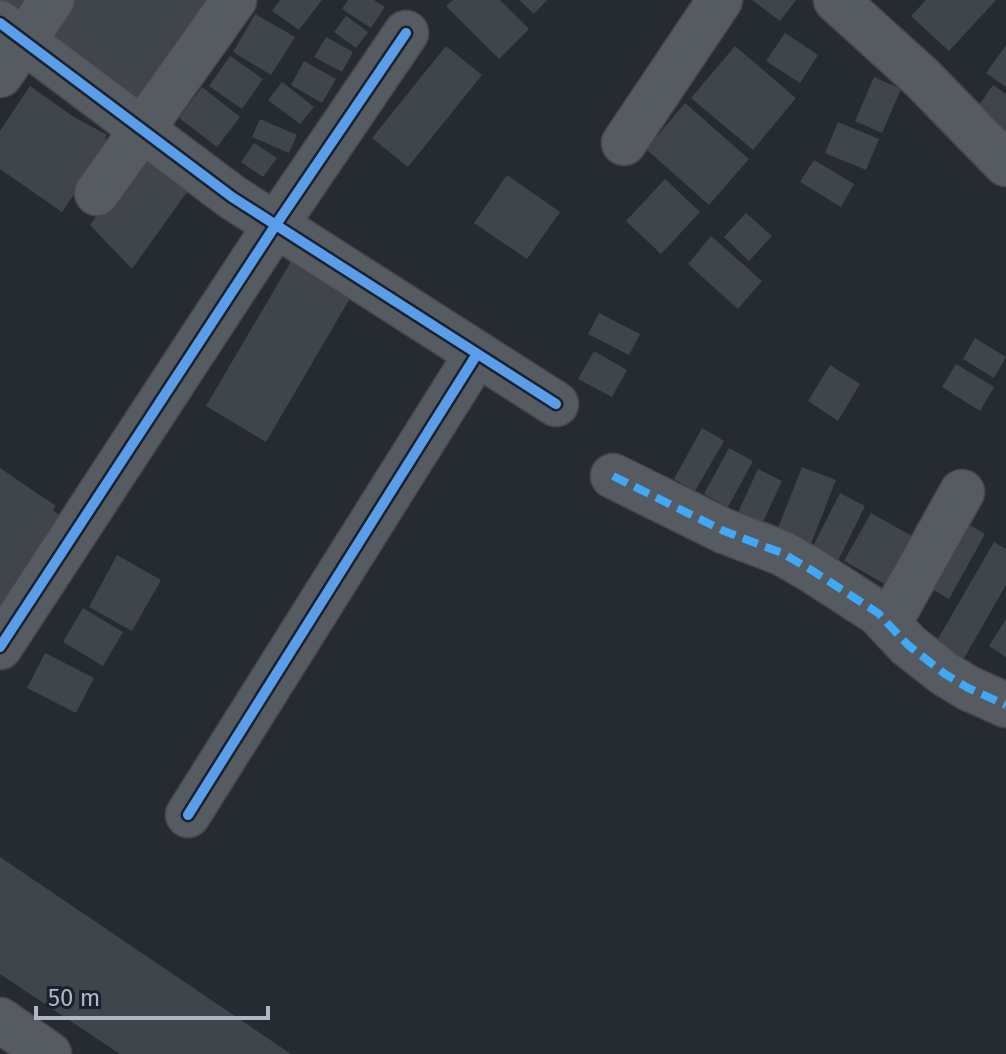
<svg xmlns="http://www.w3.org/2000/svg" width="1006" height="1054" viewBox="0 0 1006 1054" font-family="'Fira Sans',sans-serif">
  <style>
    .building { fill: #40444b }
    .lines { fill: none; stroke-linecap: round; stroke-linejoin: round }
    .minor-casing { stroke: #44474d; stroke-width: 47 }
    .minor { stroke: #565a61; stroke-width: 44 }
    .quiet { stroke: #3fa9f5; stroke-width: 8; stroke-dasharray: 16 8; stroke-linecap: butt }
    .cycleway-casing { stroke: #1a212c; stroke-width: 15 }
    .cycleway { stroke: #5a9eea; stroke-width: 10 }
  </style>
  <rect width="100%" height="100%" fill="#262b32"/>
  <path class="building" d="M0,0H39L19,19L0,6Z
    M74,0H212L139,100L49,32Z
    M280,0H322L299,30L272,11Z
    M348,0H374L385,7L371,28L342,9Z
    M453,0H500L529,29L499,59L446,6Z
    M519,0H547L534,14Z
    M752,0H796L780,21Z
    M926,0H996L949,51L911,16Z
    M255,14L295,37L271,75L233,52Z
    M346,16L368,32L356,48L334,32Z
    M785,33L818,55L800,83L766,61Z
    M326,37L353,52L342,72L314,57Z
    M1006,45V87L986,73Z
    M446,46L482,75L408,167L372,138Z
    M735,46L796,98L753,150L691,98Z
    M230,56L263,79L242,109L209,86Z
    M304,61L336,79L322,103L291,85Z
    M874,77L901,89L882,133L855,121Z
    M282,82L314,107L300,124L268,100Z
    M993,85L1006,94V144L970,118Z
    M30,86L74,117L107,135L105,138L110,142L62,212L0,169V131Z
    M202,87L240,117L217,147L179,118Z
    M685,103L749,159L709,205L646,149Z
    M260,119L297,135L289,153L252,137Z
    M838,122L879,139L866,170L825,153Z
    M254,143L277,158L263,177L241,162Z
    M142,151L192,185L132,269L90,225Z
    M814,160L854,184L841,207L800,182Z
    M507,175L560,212L527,259L474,223Z
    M665,179L700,212L661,254L626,221Z
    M746,213L772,236L749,261L724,237Z
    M711,236L762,281L738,309L688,264Z
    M296,253L356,288L266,442L206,406Z
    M599,313L640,334L629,355L588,334Z
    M975,338L1006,357L994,378L963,359Z
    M594,351L627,370L612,397L578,379Z
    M956,364L994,387L980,411L942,387Z
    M830,365L860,384L838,421L808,401Z
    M702,428L724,441L695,491L674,479Z
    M729,448L753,461L728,507L704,494Z
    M802,467L836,480L810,546L776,533Z
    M0,468L56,506L53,510L59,515L0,605Z
    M758,469L782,481L760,528L736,517Z
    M840,493L865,506L836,565L810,552Z
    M871,513L912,536L885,584L844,561Z
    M961,520L985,534L949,599L924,584Z
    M994,542L1006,549V585L963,660L935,644Z
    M117,555L161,580L132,631L89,607Z
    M83,608L123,632L103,666L63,642Z
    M1006,619V657L989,646Z
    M45,653L94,678L76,713L27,688Z
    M0,857L291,1054H120L0,974Z"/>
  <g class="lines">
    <defs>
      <path id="minor" d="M836,0L921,77L1006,164
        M0,23L232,197L556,404
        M0,75L52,0
        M624,143L720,0
        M97,193L234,0
        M613,476L724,531L782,553L813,571L878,613L908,645L945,674L968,688L1006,705
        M889,623L962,492
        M0,647L275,226L406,33
        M188,815L477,354
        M0,1020L49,1054"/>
    </defs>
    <use href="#minor" class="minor-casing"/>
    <use href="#minor" class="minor"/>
    <path class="quiet" d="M613,476L724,531L782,553L813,571L878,613L908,645L945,674L968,688L1006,705"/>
    <defs>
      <path id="cycleway" d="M0,23L232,197L556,404
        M0,647L275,226L406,33
        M188,815L477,354"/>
    </defs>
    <use href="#cycleway" class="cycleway-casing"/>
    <use href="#cycleway" class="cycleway"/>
  </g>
  <path d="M36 1006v12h232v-12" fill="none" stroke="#afb7c4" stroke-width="4"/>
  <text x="48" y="1006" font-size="24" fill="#afb7c4" stroke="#1a212c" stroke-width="6" paint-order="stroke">50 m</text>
</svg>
